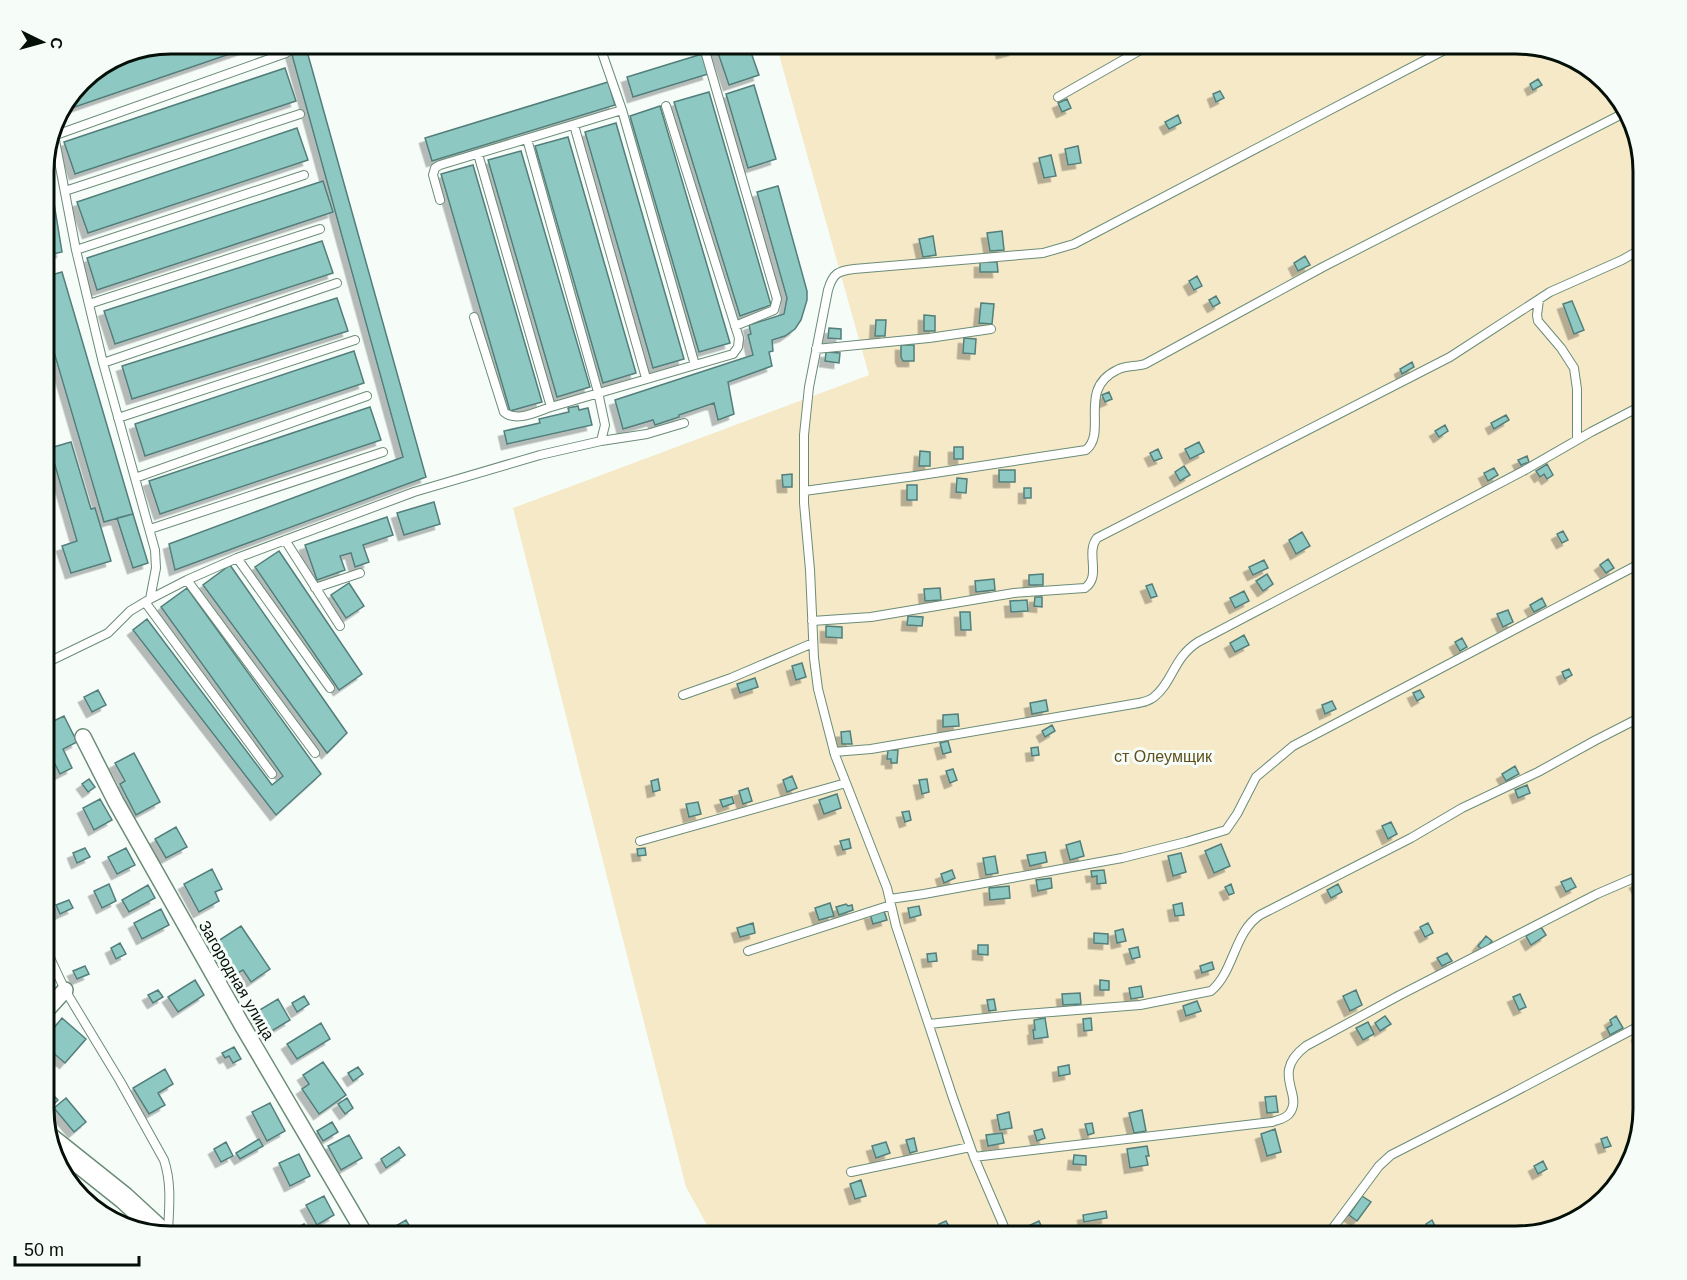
<svg xmlns="http://www.w3.org/2000/svg" width="1687" height="1280" viewBox="0 0 1687 1280" font-family="Arial,sans-serif">
  <style>
    .green { fill: #f5e9c7 }
    .building { fill: #8dc8c3; stroke: #537e7a; stroke-width: 1.5; filter: url(#shadow) }
    .lines { fill: none; stroke-linecap: round; stroke-linejoin: round }
    .service-casing { stroke: #6b8c77; stroke-width: 10 }
    .minor-casing { stroke: #6b8c77; stroke-width: 18 }
    .secondary-casing { stroke: #6b8c77; stroke-width: 24 }
    .service { stroke: #fff; stroke-width: 8 }
    .minor { stroke: #fff; stroke-width: 15 }
    .secondary { stroke: #fff; stroke-width: 21 }
    .labels { text-anchor: middle; stroke-width: 6; stroke-linejoin: round; paint-order: stroke }
    .park-label { font-size: 16px; fill: #604f1c; stroke: #f6fdf9 }
    .street-label { font-size: 16px; fill: #040f08; stroke: #f6fdf9 }
    .rim { fill: none; stroke: #040f08; stroke-width: 3 }
  </style>
  <defs>
    <filter id="shadow"><feDropShadow dx="-5.5" dy="5.5" stdDeviation="0" flood-color="#0004"/></filter>
  </defs>
  <rect width="100%" height="100%" fill="#f6fdf9"/>
  <path class="green" d="M776,44H1516L1594,70L1630,114L1643,171V1109L1617,1187L1572,1223L1516,1236H713L686,1187L513,508L869,375Z"/>
  <path class="building" d="M171,44H259L63,111L62,108L87,75L119,55Z
    M289,44H305L426,477L175,570L169,544L403,457Z
    M715,44H748L759,75L729,85Z
    M1000,44H1012L1014,50L1002,53Z
    M702,54L708,74L633,97L627,77Z
    M285,68L296,101L75,174L64,142Z
    M1538,79L1542,85L1533,90L1530,84Z
    M608,82L615,105L432,161L425,138Z
    M754,85L776,159L748,168L726,94Z
    M1220,91L1224,98L1216,102L1213,94Z
    M709,92L771,305L740,316L674,102Z
    M1067,99L1071,108L1062,112L1058,103Z
    M660,106L730,343L699,352L630,116Z
    M1178,115L1181,123L1169,129L1165,122Z
    M616,123L684,359L653,368L585,132Z
    M297,128L308,160L88,233L77,202Z
    M568,137L636,373L603,383L535,146Z
    M1078,146L1081,163L1068,165L1065,149Z
    M521,151L590,387L557,397L488,160Z
    M46,154L62,252L44,256V163Z
    M1051,155L1056,176L1044,178L1039,158Z
    M473,165L542,402L510,411L441,174Z
    M323,181L333,212L97,290L87,258Z
    M778,186L807,291V300L801,320L795,329L785,336L772,340L773,351L769,352L772,366L728,382L734,414L718,420L714,403L679,415V417L655,425L653,420L623,429L615,400L753,355L748,335L751,334L749,325L784,314L787,298L757,192Z
    M1002,231L1004,250L990,251L987,233Z
    M933,236L936,255L923,257L919,239Z
    M322,241L333,273L115,344L104,311Z
    M1305,256L1310,265L1298,271L1294,263Z
    M980,262H997L998,272H980Z
    M62,272L133,514L104,522L44,318V277Z
    M1197,276L1202,286L1194,290L1189,281Z
    M1216,296L1220,303L1213,307L1209,300Z
    M337,298L348,331L132,399L122,366Z
    M1572,301L1584,330L1574,334L1563,304Z
    M981,303L994,304L992,324L979,323Z
    M924,315L935,316V331H924Z
    M876,320H886L885,336H875Z
    M829,328L841,329V339L828,338Z
    M964,338L976,339L975,354L963,353Z
    M901,345H914V361H903L901,357Z
    M354,351L364,383L145,456L135,424Z
    M826,352L840,353L839,363L825,361Z
    M1412,362L1414,367L1402,374L1400,369Z
    M1109,392L1112,399L1105,402L1102,395Z
    M578,406L579,410L588,408L592,425L507,444L504,431L540,423L539,419L569,412L568,408Z
    M370,407L381,440L160,514L149,481Z
    M1506,415L1509,420L1494,429L1491,423Z
    M1445,425L1448,431L1439,437L1435,431Z
    M71,442L91,509L95,508L111,561L71,573L62,546L77,541L50,448Z
    M1199,442L1204,452L1190,459L1185,449Z
    M954,447H963V459H954Z
    M1158,449L1162,458L1154,461L1150,453Z
    M920,451L930,452V466H919Z
    M1527,456L1529,462L1521,465L1518,460Z
    M1547,464L1553,475L1547,479L1544,474L1540,477L1536,471Z
    M1184,466L1190,475L1180,481L1175,472Z
    M1494,468L1498,475L1488,481L1484,473Z
    M999,470H1015V482H999Z
    M792,474V487H783L782,475Z
    M957,478L967,479L966,493L956,492Z
    M907,485H917V500H907Z
    M1024,488H1031V498H1024Z
    M434,502L440,524L404,535L397,513Z
    M133,514L148,563L133,568L117,518Z
    M387,517L393,535L363,545L369,562L355,567L351,553L340,556L345,570L317,580L305,545Z
    M1563,531L1568,540L1562,543L1557,534Z
    M1302,532L1310,546L1296,554L1289,540Z
    M279,551L362,674L339,690L255,567Z
    M1608,559L1614,568L1606,573L1600,565Z
    M1264,560L1268,568L1253,575L1249,567Z
    M230,565L347,733L327,753L203,585Z
    M1043,574V585H1029V575Z
    M1267,574L1273,584L1263,591L1256,581Z
    M994,579L995,590L976,592L975,581Z
    M349,583L364,606L346,618L331,595Z
    M1152,584L1157,596L1151,598L1146,586Z
    M187,588L321,774L276,815L133,630L147,619L272,785L283,776L161,607Z
    M940,588L941,600L925,601L924,589Z
    M1244,591L1249,601L1235,608L1230,598Z
    M1035,597H1042V607L1034,606Z
    M1542,598L1546,606L1534,612L1530,605Z
    M1027,600L1028,611L1011,612L1010,601Z
    M1508,610L1513,622L1503,627L1497,614Z
    M960,612H970L971,630H961Z
    M908,616L923,617L922,626L907,625Z
    M826,626L842,627V638L826,637Z
    M1244,635L1249,645L1235,652L1230,643Z
    M1462,638L1467,647L1460,651L1455,642Z
    M802,663L806,677L796,680L792,666Z
    M1569,669L1572,675L1565,679L1562,672Z
    M755,678L758,687L740,693L737,684Z
    M98,690L106,705L92,712L84,697Z
    M1420,690L1424,697L1417,701L1413,693Z
    M1046,700L1048,711L1032,714L1030,703Z
    M1332,701L1336,709L1325,714L1322,705Z
    M958,714L959,726L943,727V715Z
    M64,716L77,742L63,749L72,768L60,774L44,743V737L52,733L47,724Z
    M1052,725L1055,731L1045,737L1042,731Z
    M850,731L852,744H842L841,732Z
    M948,741L951,752L943,754L940,743Z
    M1038,747L1039,755L1032,756L1031,748Z
    M888,750H898L897,763H891V759H887Z
    M134,753L160,802L136,815L120,784L125,781L115,763Z
    M1515,766L1519,774L1506,781L1502,774Z
    M953,769L957,780L950,783L946,771Z
    M792,776L797,788L787,792L783,780Z
    M89,779L95,787L88,792L82,784Z
    M658,779L660,790L653,792L651,781Z
    M927,779L929,792L922,794L919,780Z
    M1527,785L1530,793L1518,798L1515,790Z
    M748,788L752,801L743,804L739,791Z
    M837,794L841,808L824,814L819,800Z
    M732,797L734,803L723,807L720,800Z
    M100,799L112,820L94,830L83,808Z
    M698,802L701,814L689,817L686,804Z
    M909,811L911,820L905,822L902,812Z
    M1391,822L1397,834L1388,839L1382,826Z
    M176,827L187,847L166,858L155,839Z
    M849,839L851,848L843,850L840,841Z
    M1080,841L1084,856L1070,860L1066,845Z
    M1221,844L1230,866L1214,873L1205,851Z
    M85,848L90,857L77,863L73,853Z
    M126,848L135,865L117,874L108,857Z
    M645,848L646,855L638,856L637,849Z
    M1045,852L1047,862L1030,866L1027,855Z
    M1181,853L1186,872L1173,876L1168,856Z
    M995,856L998,873L986,875L983,858Z
    M212,869L222,889L215,892L219,901L199,912L184,884Z
    M952,870L955,878L944,883L941,874Z
    M1104,870L1106,883L1097,884V876L1092,877L1091,871Z
    M1643,877V897L1635,883Z
    M1051,878L1052,888L1038,891L1036,880Z
    M1571,878L1576,887L1566,892L1561,882Z
    M109,884L116,901L102,908L94,891Z
    M1231,884L1234,893L1229,895L1225,887Z
    M1338,884L1342,892L1331,898L1327,890Z
    M148,885L155,898L129,912L122,900Z
    M1009,886L1010,898L990,900L989,888Z
    M69,900L73,908L60,914L56,905Z
    M830,903L834,916L819,920L815,908Z
    M1182,903L1184,915L1175,916L1173,905Z
    M846,904L848,906L852,905L853,910L839,915L836,907Z
    M919,906L921,915L910,918L908,908Z
    M161,909L169,925L142,939L134,923Z
    M884,911L887,920L873,924L870,914Z
    M753,923L755,933L740,937L737,928Z
    M1428,923L1433,933L1425,937L1420,927Z
    M241,926L270,969L251,982L243,970L236,974L215,943Z
    M1541,927L1546,935L1531,945L1526,936Z
    M1123,929L1126,941L1117,943L1115,931Z
    M1094,933L1108,934V944L1094,943Z
    M1486,936L1492,941L1484,951L1478,946Z
    M120,943L126,954L116,959L111,948Z
    M978,945H988V955L978,954Z
    M1138,947L1140,957L1132,959L1129,949Z
    M936,953L937,961L928,962L927,954Z
    M1447,953L1452,961L1442,966L1437,958Z
    M1212,962L1214,969L1202,973L1200,966Z
    M85,966L89,974L77,979L73,971Z
    M195,980L204,995L178,1012L168,997Z
    M1100,980L1109,981V990H1100Z
    M1141,986L1143,997L1131,999L1129,988Z
    M158,990L163,997L153,1003L148,995Z
    M1356,990L1362,1005L1350,1011L1343,996Z
    M1080,993L1081,1004L1063,1005L1062,994Z
    M1520,994L1526,1007L1519,1010L1513,997Z
    M304,996L309,1004L297,1012L292,1003Z
    M278,999L290,1020L265,1035L253,1014Z
    M994,999L996,1010L989,1011L987,1000Z
    M1197,1001L1201,1011L1186,1016L1183,1006Z
    M1385,1016L1391,1024L1380,1031L1375,1023Z
    M1616,1016L1623,1028L1610,1035L1607,1028L1612,1025L1610,1020Z
    M62,1018L86,1039L65,1063L44,1045V1040Z
    M1045,1018L1048,1037L1034,1039L1033,1030H1035L1034,1020Z
    M1091,1018L1092,1030L1084,1031L1083,1019Z
    M1368,1022L1374,1034L1363,1040L1356,1028Z
    M321,1023L330,1039L297,1059L287,1044Z
    M1643,1032V1048L1637,1035Z
    M234,1047L241,1059L233,1063L229,1056L225,1058L222,1053Z
    M323,1062L346,1095L319,1114L302,1089L309,1084L303,1075Z
    M1069,1065L1070,1074L1059,1076L1058,1067Z
    M358,1067L363,1074L353,1081L348,1073Z
    M165,1069L173,1084L158,1093L165,1105L149,1114L133,1088Z
    M48,1090L58,1100L50,1108L44,1102V1095Z
    M1276,1096L1278,1112L1267,1113L1265,1097Z
    M66,1098L86,1122L74,1132L54,1108Z
    M347,1098L353,1108L345,1114L338,1104Z
    M270,1103L285,1131L267,1141L252,1112Z
    M1142,1110L1146,1131L1134,1133L1129,1113Z
    M1009,1112L1012,1128L1000,1130L997,1115Z
    M332,1122L338,1132L323,1141L317,1131Z
    M1092,1123L1094,1133L1088,1135L1085,1124Z
    M1042,1129L1045,1138L1037,1141L1034,1131Z
    M1275,1129L1281,1152L1267,1156L1261,1134Z
    M1002,1133L1004,1143L988,1146L986,1135Z
    M349,1135L362,1158L341,1170L328,1146Z
    M1607,1137L1611,1146L1604,1148L1601,1139Z
    M914,1138L917,1151L910,1153L906,1140Z
    M259,1139L263,1146L240,1159L236,1153Z
    M226,1142L233,1156L221,1162L214,1149Z
    M886,1142L890,1153L876,1158L872,1146Z
    M1147,1146L1149,1156H1146L1148,1165L1130,1168L1127,1149Z
    M399,1147L405,1155L386,1168L381,1159Z
    M299,1154L310,1176L290,1186L279,1163Z
    M1074,1155L1086,1156V1165L1073,1164Z
    M1543,1161L1547,1169L1538,1174L1534,1166Z
    M861,1180L866,1196L855,1199L850,1184Z
    M324,1196L334,1215L317,1225L306,1205Z
    M1362,1196L1371,1202L1357,1221L1349,1215Z
    M1106,1211L1107,1218L1084,1222L1083,1215Z
    M406,1220L415,1236H383L382,1234Z
    M1432,1220L1437,1230L1430,1233L1426,1224Z
    M946,1221L951,1230L944,1233L939,1224Z
    M1039,1221L1043,1230L1030,1236L1026,1227Z
    M304,1224L310,1234L306,1236H292L290,1232Z"/>
  <g class="lines">
    <defs>
      <path id="service" d="M703,44L777,299L774,310L735,326
        M1058,97L1151,44
        M666,106L739,338L738,347L733,354L695,365
        M574,125L646,378
        M53,136L286,53
        M478,154L551,407L695,365L622,110L599,44
        M65,191L300,114
        M440,200L433,175L435,168L440,165L622,110
        M76,250L304,175
        M1539,300L1537,315L1538,321L1561,348L1574,368L1577,389V440
        M89,304L320,229
        M474,317L504,412C516,423 538,411 551,407
        M816,349L929,338L991,329
        M103,363L337,283
        M118,418L355,340
        M601,441L647,434L684,423
        M135,478L367,396
        M804,491L915,476L1086,450C1108,432 1077,389 1117,370C1126,365 1135,367 1145,364L1323,267L1628,111
        M150,529L383,452
        M285,540L340,626
        M237,558L330,688
        M187,580L315,753
        M315,588L360,573
        M150,599L187,580L237,558L414,492L540,455L601,441L605,425L598,392L527,139
        M145,602L272,774
        M812,621L871,617L1014,593L1085,588C1102,576 1085,553 1097,538L1450,357L1550,292L1622,260L1643,248
        M44,664L108,633L130,611L150,599L156,568L155,550L103,363L76,250L53,130
        M683,695L731,678L813,643
        M834,752L871,749L1127,705C1136,703 1147,703 1154,697C1173,682 1173,658 1198,642L1525,470L1591,432L1643,405
        M640,841L846,783
        M890,899L924,894L1122,858L1186,842L1226,830L1237,814L1256,777L1293,746L1643,562
        M44,945L65,990L120,1081L164,1160C172,1184 169,1208 168,1232
        M748,951L891,905
        M929,1024L1014,1015L1140,1005L1211,991C1234,972 1234,932 1260,915L1411,838L1462,808L1538,772L1596,740L1643,716
        M974,1157L1272,1122C1277,1120 1285,1119 1289,1114C1305,1094 1269,1074 1306,1046L1400,995L1597,894L1634,878L1643,871
        M851,1172L970,1147
        M1545,1230L1599,1202
        M1008,1236L974,1157L953,1098L896,926L887,888L835,755L818,689L814,658L810,570L804,503V435L809,387L828,290C833,273 838,271 854,269L1043,253L1074,244L1456,44
        M1327,1236L1379,1166L1391,1155L1501,1099L1643,1024"/>
      <path id="minor" d="M83,737L116,802L242,1025L366,1236
        M44,1013L65,990"/>
      <path id="secondary" d="M50,1139L124,1198L162,1233"/>
    </defs>
    <use href="#service" class="service-casing"/>
    <use href="#minor" class="minor-casing"/>
    <use href="#secondary" class="secondary-casing"/>
    <use href="#service" class="service"/>
    <use href="#minor" class="minor"/>
    <use href="#secondary" class="secondary"/>
  </g>
  <g class="labels">
    <g class="park-label">
      <text x="1163" y="762">ст Олеумщик</text>
    </g>
    <g class="street-label">
      <text transform="translate(237 980) rotate(60)" y="6">Загородная улица</text>
    </g>
  </g>
  <path d="M0 0H1687V1280H0ZM171 54H1516A117 117 0 0 1 1633 171V1109A117 117 0 0 1 1516 1226H171A117 117 0 0 1 54 1109V171A117 117 0 0 1 171 54Z" fill="#f6fdf9" fill-rule="evenodd"/>
  <path class="rim" d="M171 54H1516A117 117 0 0 1 1633 171V1109A117 117 0 0 1 1516 1226H171A117 117 0 0 1 54 1109V171A117 117 0 0 1 171 54Z"/>
  <g transform="translate(42 42) rotate(95)" stroke="#f6fdf9" stroke-width="4.5" paint-order="stroke">
  <path d="M0-4.5L10 22L0 15L-10 22Z" fill="#040f08"/>
  <text y="-9" font-size="16" font-weight="bold" text-anchor="middle" fill="#040f08">С</text>
  </g>
  <path d="M15 1256v9h124v-9" fill="none" stroke="#040f08" stroke-width="3"/>
  <text x="24" y="1256" font-size="18" fill="#040f08" stroke="#f6fdf9" stroke-width="4.5" paint-order="stroke">50 m</text>
</svg>
